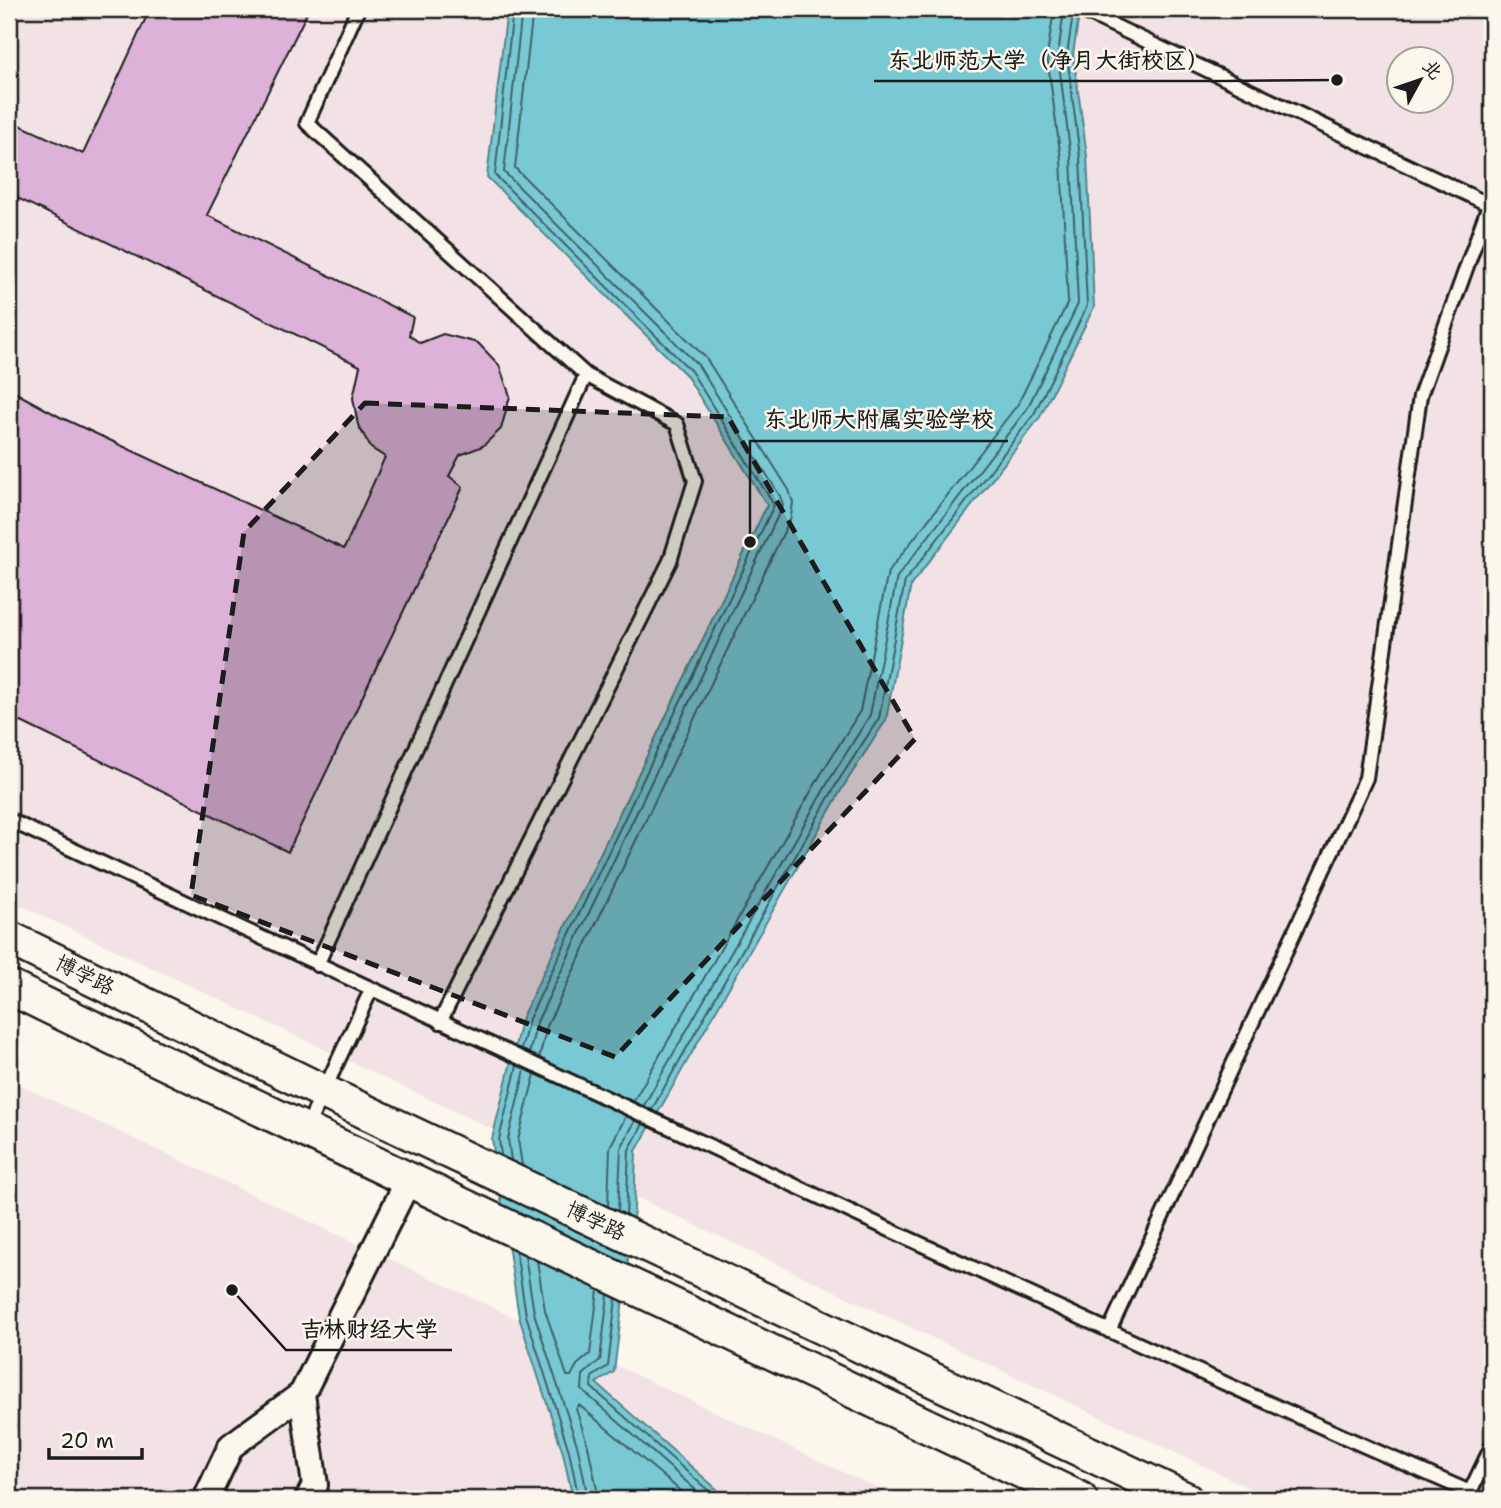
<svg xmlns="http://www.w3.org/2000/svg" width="1501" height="1508" viewBox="0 0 1501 1508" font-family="'Shantell Sans','LXGW WenKai TC',sans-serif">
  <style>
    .built { fill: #f2e2e6; fill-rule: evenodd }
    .water { fill: #79c9d4; stroke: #54848a; stroke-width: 2 }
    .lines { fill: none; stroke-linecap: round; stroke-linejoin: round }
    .shore { stroke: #416166; stroke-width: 2 }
    .building { fill: #dcb2d8; stroke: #1c1c1c; stroke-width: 2 }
    .lane-casing { stroke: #1c1c1c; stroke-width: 18 }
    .street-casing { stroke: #1c1c1c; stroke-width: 30 }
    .secondary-casing { stroke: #1c1c1c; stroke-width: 38 }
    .lane { stroke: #fbf7ec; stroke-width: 12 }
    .street { stroke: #fbf7ec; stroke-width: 24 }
    .secondary { stroke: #fbf7ec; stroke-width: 33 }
    .marked { fill: #1c1c1c; fill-opacity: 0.2; stroke: #1c1c1c; stroke-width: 5; stroke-dasharray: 14 9; stroke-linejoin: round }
    .labels { text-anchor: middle; stroke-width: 5; stroke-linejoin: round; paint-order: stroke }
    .street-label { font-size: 21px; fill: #1c1c1c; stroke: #fbf7ec }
    .leader { fill: none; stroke: #1c1c1c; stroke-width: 2.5 }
    .callout-dot { fill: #1c1c1c; stroke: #fbf7ec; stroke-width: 2.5 }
    .callout-label { font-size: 23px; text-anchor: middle; font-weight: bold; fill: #1c1c1c; stroke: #fbf7ec; stroke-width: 5; stroke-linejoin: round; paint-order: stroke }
  </style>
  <rect width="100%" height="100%" fill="#fbf7ec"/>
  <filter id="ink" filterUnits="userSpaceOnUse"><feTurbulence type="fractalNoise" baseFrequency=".0143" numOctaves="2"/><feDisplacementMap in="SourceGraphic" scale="14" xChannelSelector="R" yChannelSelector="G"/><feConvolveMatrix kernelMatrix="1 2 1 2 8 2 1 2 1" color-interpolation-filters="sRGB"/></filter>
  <g filter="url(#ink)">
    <path class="built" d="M9,9H1492V1499H1273L9,900ZM1400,60H1442V102H1400Z
      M9,1080L900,1499H9Z"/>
    <path class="water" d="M507,9H1080L1073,54L1087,156L1094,307L1040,417L911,585L886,720L843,787L636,1151L634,1210L614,1372L596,1383L728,1499H573L563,1453L519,1317L492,1139L522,1017L767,505L686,375L487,177Z"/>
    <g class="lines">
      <path class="shore" d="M513,9L495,175L691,371L774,505L529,1019L521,1050
        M522,9L504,172L698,365L780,496L783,505L537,1022L529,1054
        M533,9L515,168L706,358L789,490L793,502L791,517L547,1026L539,1059
        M633,1102L821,774L860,711L888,572L1018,404L1068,302L1061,159L1047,56L1054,9
        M643,1107L830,779L870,715L897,577L1027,409L1078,304L1071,158L1058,56L1064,9
        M651,1111L837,783L879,718L905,581L1034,414L1087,306L1080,157L1067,55L1073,14
        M501,1155L499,1139L517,1066
        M511,1160L508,1139L525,1070
        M522,1165L518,1140L535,1074
        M608,1206L610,1147L626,1116
        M618,1211L621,1148L635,1121
        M626,1214L629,1150L643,1124
        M516,1251L526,1315L569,1451L579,1499
        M525,1256L534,1313L578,1448L588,1499
        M537,1261L545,1310L567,1376H571L577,1365L590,1354L598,1290
        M608,1295L600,1360L583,1375L582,1390L706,1499
        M616,1299L608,1366L592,1377L591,1387L718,1499
        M599,1499L588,1446L576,1409L579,1405L690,1499"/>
    </g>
    <path class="building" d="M150,9H309L207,215L413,317L409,335L420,343L443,334L478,343L499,365L510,396L501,429L483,446L460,455L449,476L463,487L288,852L9,716V389L60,417L344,549L385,457L371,448L358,425L353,398L360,366L9,194V120L83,154Z"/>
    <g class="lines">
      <defs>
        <path id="lane" d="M358,9L307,123L586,375L677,424L695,481L670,561L440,1022
          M1079,9L1492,206
          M9,820C302,957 595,1094 888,1229C1082,1318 1275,1408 1470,1492L1492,1446
          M317,965L586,375
          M306,1129L371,990
          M1109,1331L1366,778L1420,396L1489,205"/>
        <path id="street" d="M302,1394L408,1181
          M206,1499L231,1446L302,1394L315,1485L308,1499"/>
        <path id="secondary" d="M9,938L324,1092L1185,1499
          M9,987C364,1161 723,1328 1080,1499"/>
      </defs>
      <use href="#lane" class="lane-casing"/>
      <use href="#street" class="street-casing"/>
      <use href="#secondary" class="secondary-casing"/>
      <use href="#lane" class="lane"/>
      <use href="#street" class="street"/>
      <use href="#secondary" class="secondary"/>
    </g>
  </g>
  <path class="marked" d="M365,403L728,417L915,739L615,1057L191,895L244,532Z"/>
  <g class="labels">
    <g class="street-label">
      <text transform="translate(85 975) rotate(26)" y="7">博学路</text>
      <text transform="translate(596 1221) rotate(25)" y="7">博学路</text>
    </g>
  </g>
  <path class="leader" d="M1337 80L1224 81H874M750 542L750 441H1008M232 1290L286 1350H452"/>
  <g class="callout-dot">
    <circle cx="1337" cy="80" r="7"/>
    <circle cx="750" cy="542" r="7"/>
    <circle cx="232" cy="1290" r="7"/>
  </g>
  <g class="callout-label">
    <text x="1049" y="68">东北师范大学（净月大街校区）</text>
    <text x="879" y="427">东北师大附属实验学校</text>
    <text x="369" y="1337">吉林财经大学</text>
  </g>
  <rect width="1501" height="1508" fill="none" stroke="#fbf7ec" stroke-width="35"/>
  <rect x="18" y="18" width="1466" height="1473" fill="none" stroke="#1c1c1c" stroke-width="2.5" filter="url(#ink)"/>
  <g transform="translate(1420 80) rotate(50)"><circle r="33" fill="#fbf7ec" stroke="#a29f99" stroke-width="2"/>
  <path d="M0-5L12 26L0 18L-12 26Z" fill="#1c1c1c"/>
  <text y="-10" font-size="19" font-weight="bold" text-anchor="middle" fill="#1c1c1c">北</text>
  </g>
  <path d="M49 1448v10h93v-10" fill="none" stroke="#1c1c1c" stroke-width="3.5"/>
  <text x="60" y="1448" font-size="21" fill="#1c1c1c" stroke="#fbf7ec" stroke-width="5" paint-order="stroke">20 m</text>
</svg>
